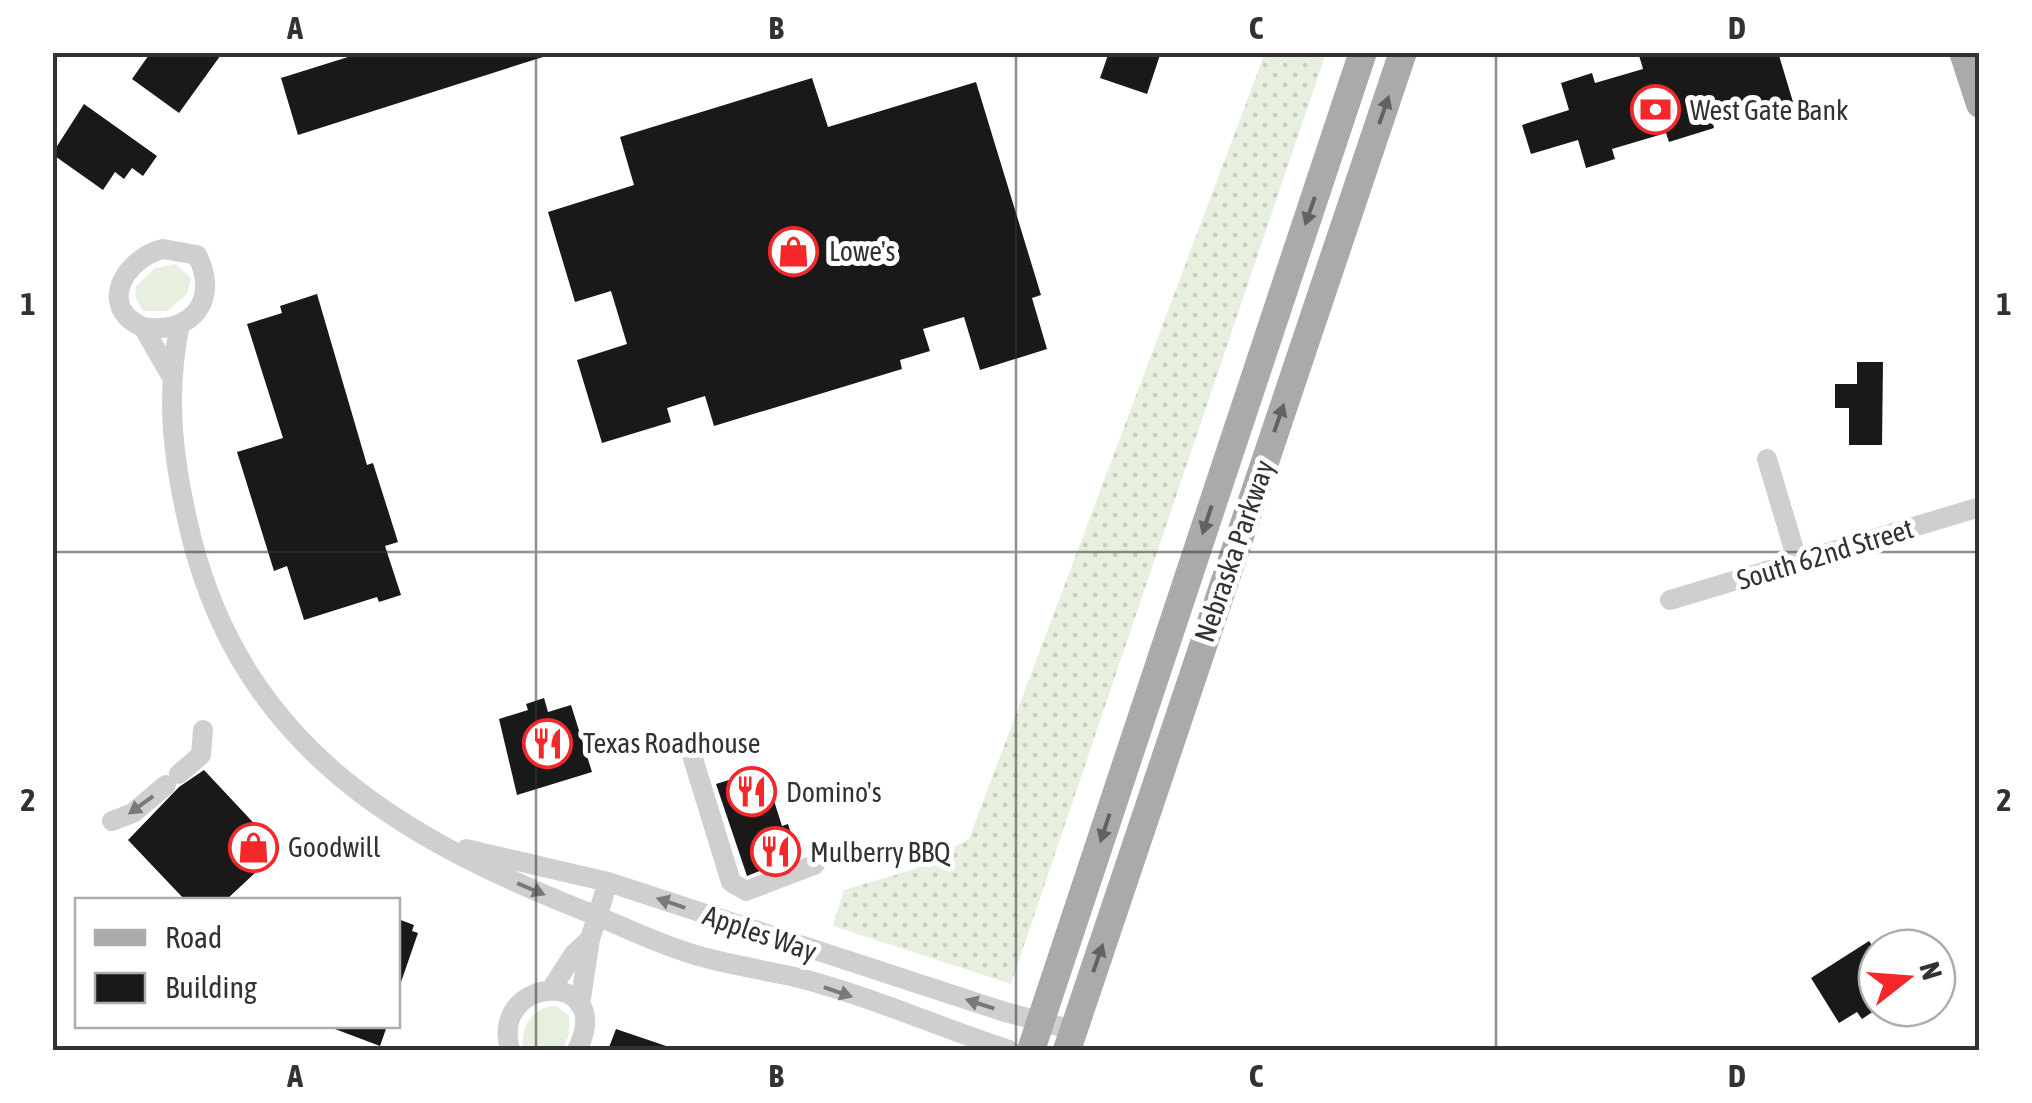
<svg xmlns="http://www.w3.org/2000/svg" width="2032" height="1103" viewBox="0 0 2032 1103" font-family="'Asap Condensed',sans-serif">
  <style>
    .grass { fill: url(#grass-dots) }
    .garden { fill: #e7efdf }
    .building { fill: #191919 }
    .lines { fill: none; stroke-linecap: round; stroke-linejoin: round }
    .minor { stroke: #cfcfcf; stroke-width: 20 }
    .major { stroke: #aaa; stroke-width: 28 }
    .oneway { fill: #626262 }
    .oneway2 { fill: #797979 }
    .grid { fill: none; stroke: #323232; stroke-width: 2.5; stroke-opacity: 0.55 }
    .labels { text-anchor: middle; stroke-width: 10; stroke-linejoin: round; paint-order: stroke }
    .poi-label { font-size: 28px; fill: #323232; stroke: #fff; text-anchor: start }
    .street-label { font-size: 28px; fill: #323232; stroke: #fff }
    .neatline { fill: none; stroke: #323232; stroke-width: 4 }
    .grid-label { font-size: 32px; text-anchor: middle; font-weight: bold; fill: #323232 }
  </style>
  <defs>
    <pattern id="grass-dots" width="8" height="8" patternUnits="userSpaceOnUse" patternTransform="scale(2.5)"><rect width="8" height="8" fill="#e7efdf"/><path d="M2 2h.1M6 6h.1" fill="none" stroke="#c7cdc0" stroke-width="1.8" stroke-linecap="round"/></pattern>
  </defs>
  <rect width="100%" height="100%" fill="#fff"/>
  <path class="grass" d="M1265,53H1326L1011,984L833,926L844,890L915,869L969,839Z"/>
  <path class="garden" d="M176,264L191,278L187,294L168,311H143L135,296L136,286L155,268Z
    M557,1006L569,1016V1034L563,1049L523,1050C520,1027 532,1006 557,1006Z"/>
  <path class="building" d="M151,52H223L179,113L132,79Z
    M364,52H546V56L298,135L281,78Z
    M1109,52H1161L1147,94L1100,78Z
    M1638,52H1778L1793,102L1768,109L1766,102L1712,119L1714,128L1669,142L1666,133L1612,149L1615,159L1586,168L1578,140L1531,154L1522,125L1569,110L1561,83L1592,73L1595,83L1643,69Z
    M812,78L828,127L976,82L1041,295L1032,298L1047,349L980,370L964,317L923,329L930,351L900,360L902,369L714,426L705,396L667,408L671,422L602,443L577,360L627,344L611,291L575,302L548,212L634,185L620,137Z
    M84,104L157,156L143,176L132,168L124,179L115,172L103,190L52,154Z
    M317,294L367,465L373,463L398,542L385,546L401,595L379,602L377,597L304,620L287,566L274,571L237,452L283,438L247,324L282,313L280,306Z
    M1857,362H1883L1882,445H1849V408H1835V384H1857Z
    M544,698L548,712L571,705L592,772L517,795L499,719L528,710L526,704Z
    M764,769L782,826L788,824L798,856L747,876L716,784Z
    M204,770L264,834L258,870L226,900H185L128,840L179,787Z
    M398,919L414,925L412,931L418,933L400,985Z
    M1869,941L1877,952V1009L1862,1019L1857,1012L1839,1023L1811,978Z
    M327,1026H387L380,1046Z
    M616,1029L672,1048L671,1050H608Z"/>
  <g class="lines">
    <path class="minor" d="M163,249L197,255C220,300 192,335 143,327C96,307 125,258 163,249Z
      M180,324C164,399 174,467 192,540C246,748 400,838 587,912C625,927 659,945 699,956C731,965 763,970 795,977C868,995 938,1027 1009,1050
      M143,327L170,374
      M1767,459L1798,563
      M1670,600L1980,507
      M691,752L731,882L746,891L814,865L825,850
      M179,774L201,755L203,730
      M112,821L133,813L166,785
      M466,849L608,882L1005,1012L1073,1030
      M552,988L574,954L590,939
      M580,1005L590,939L608,882
      M510,1050C489,973 618,969 577,1050"/>
    <path class="major" d="M1963,52L1980,104
      M1031,1050L1363,52
      M1067,1050L1403,52"/>
  </g>
  <defs><path id="oneway-solid" d="M-6-.8H1V-3.2L6.5 0L1 3.2V.8H-6Z" transform="scale(2.5)"/></defs>
  <g class="oneway">
    <use href="#oneway-solid" transform="translate(1384 110) rotate(-71)"/>
    <use href="#oneway-solid" transform="translate(1310 211) rotate(109)"/>
    <use href="#oneway-solid" transform="translate(1279 418) rotate(-71)"/>
    <use href="#oneway-solid" transform="translate(1207 520) rotate(108)"/>
    <use href="#oneway-solid" transform="translate(1105 828) rotate(108)"/>
    <use href="#oneway-solid" transform="translate(1098 958) rotate(-71)"/>
  </g>
  <g class="oneway2">
    <use href="#oneway-solid" transform="translate(141 805) rotate(144)"/>
    <use href="#oneway-solid" transform="translate(531 889) rotate(23)"/>
    <use href="#oneway-solid" transform="translate(671 903) rotate(-161)"/>
    <use href="#oneway-solid" transform="translate(838 992) rotate(19)"/>
    <use href="#oneway-solid" transform="translate(980 1004) rotate(-162)"/>
  </g>
  <path class="grid" d="M536,52V1050M1016,52V1050M1496,52V1050M52,552H1980"/>
  <defs>
    <symbol id="bank-ring" viewBox="-11 -11 22 22"><circle r="9.5" fill="#fff" stroke="#f5272a" stroke-width="1.5"/><path d="M-6-4H6V4H-6ZM0-2.3a2.3 2.3 0 1 0 0 4.6a2.3 2.3 0 1 0 0-4.6Z" fill="#f5272a"/></symbol>
    <symbol id="shop-ring" viewBox="-11 -11 22 22"><circle r="9.5" fill="#fff" stroke="#f5272a" stroke-width="1.5"/><path d="M-5-2.5h2.3a2.7 3.5 0 0 1 5.4 0H5L5.5 6h-11ZM-1.5-2.5h3a1.5 2.3 0 0 0-3 0Z" fill="#f5272a"/></symbol>
    <symbol id="restaurant-ring" viewBox="-11 -11 22 22"><circle r="9.5" fill="#fff" stroke="#f5272a" stroke-width="1.5"/><path d="M-5-6h1v4h1v-4h1v4h1v-4h1v5L-1.5 .5V6h-2V.5L-5-1ZM5-6V6H3V1.5H1.5Q1.5-4 5-6Z" fill="#f5272a"/></symbol>
  </defs>
  <g fill-rule="evenodd">
    <use href="#bank-ring" x="1628" y="82" width="55" height="55"/>
    <use href="#shop-ring" x="766" y="224" width="55" height="55"/>
    <use href="#restaurant-ring" x="520" y="716" width="55" height="55"/>
    <use href="#restaurant-ring" x="724" y="764" width="55" height="55"/>
    <use href="#shop-ring" x="226" y="820" width="55" height="55"/>
    <use href="#restaurant-ring" x="748" y="824" width="55" height="55"/>
  </g>
  <g class="labels">
    <g class="poi-label">
      <text x="1690" y="120">West Gate Bank</text>
      <text x="829" y="261">Lowe's</text>
      <text x="583" y="753">Texas Roadhouse</text>
      <text x="786" y="802">Domino's</text>
      <text x="288" y="857">Goodwill</text>
      <text x="810" y="862">Mulberry BBQ</text>
    </g>
    <g class="street-label">
      <text transform="translate(1234 551) rotate(-71)" y="10">Nebraska Parkway</text>
      <text transform="translate(1825 554) rotate(-17)" y="10">South 62nd Street</text>
      <text transform="translate(760 933) rotate(19)" y="10">Apples Way</text>
    </g>
  </g>
  <rect width="2032" height="1103" fill="none" stroke="#ffffff" stroke-width="110"/>
  <rect x="75" y="898" width="325" height="130" fill="#ffffff" stroke="#adadad" stroke-width="2.5"/>
  <rect x="95" y="930" width="50" height="15" fill="#aaaaaa" stroke="#adadad" stroke-width="2.5"/>
  <text x="165" y="948" font-size="30" fill="#323232">Road</text>
  <rect x="95" y="973" width="50" height="30" fill="#191919" stroke="#adadad" stroke-width="2.5"/>
  <text x="165" y="998" font-size="30" fill="#323232">Building</text>
  <g transform="translate(1907 978) rotate(73)"><circle r="48" fill="#ffffff" stroke="#adadad" stroke-width="2.5"/>
  <path d="M0-8L18 38L0 25L-18 38Z" fill="#f5272a"/>
  <text y="-15" font-size="28" font-weight="bold" text-anchor="middle" fill="#323232">N</text>
  </g>
  <rect x="55" y="55" width="1922" height="993" class="neatline"/>
  <g class="grid-label">
    <text x="295" y="39">A</text>
    <text x="776" y="39">B</text>
    <text x="1256" y="39">C</text>
    <text x="1737" y="39">D</text>
    <text x="28" y="315">1</text>
    <text x="2004" y="315">1</text>
    <text x="28" y="811">2</text>
    <text x="2004" y="811">2</text>
    <text x="295" y="1087">A</text>
    <text x="776" y="1087">B</text>
    <text x="1256" y="1087">C</text>
    <text x="1737" y="1087">D</text>
  </g>
</svg>
